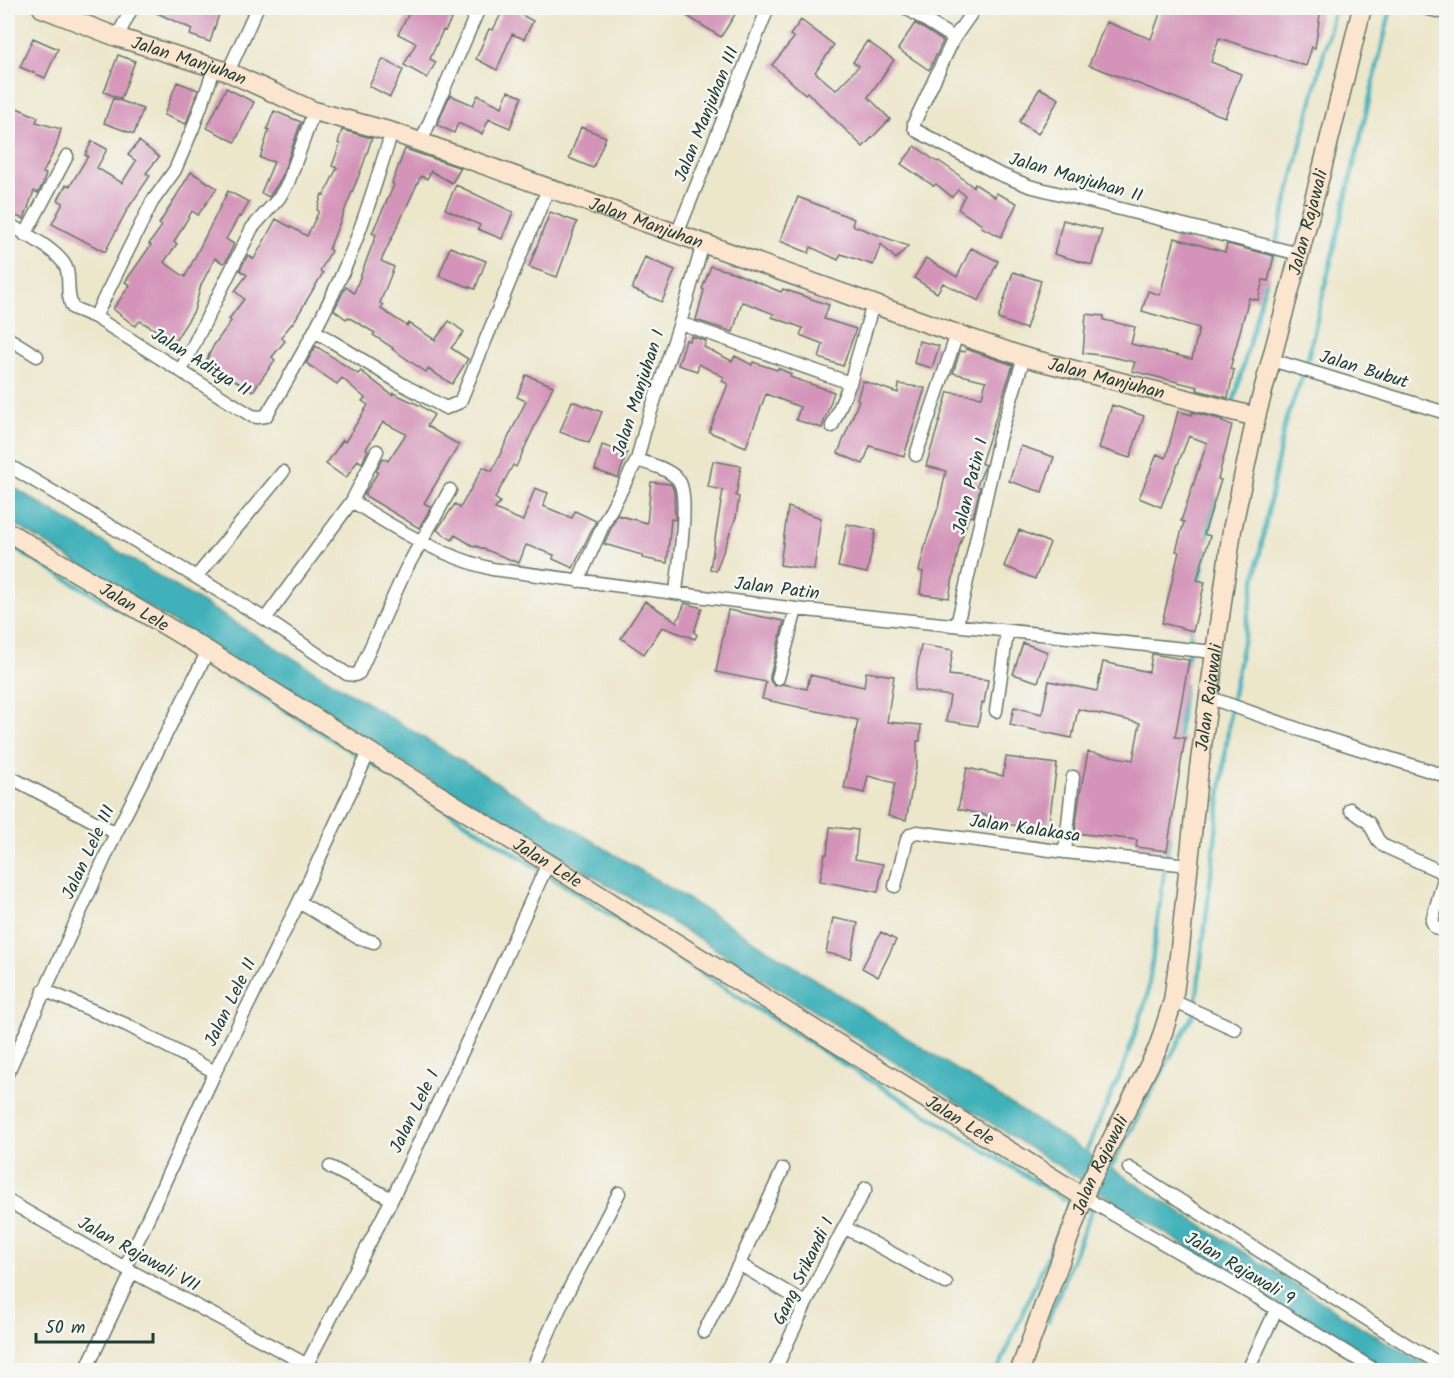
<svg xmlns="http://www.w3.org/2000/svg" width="1454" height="1378" viewBox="0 0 1454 1378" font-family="Kalam,sans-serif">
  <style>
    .water { fill: #41b1ba; stroke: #307777; stroke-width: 1.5 }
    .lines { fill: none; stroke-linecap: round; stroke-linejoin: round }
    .stream { stroke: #41b1ba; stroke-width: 4.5 }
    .building { fill: #d494b9 }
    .street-casing { stroke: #677869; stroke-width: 15 }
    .secondary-casing { stroke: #677869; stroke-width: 21 }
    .street { stroke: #fff; stroke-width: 12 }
    .secondary { stroke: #fbe5cf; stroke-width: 18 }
    .labels { text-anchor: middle; stroke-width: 5; stroke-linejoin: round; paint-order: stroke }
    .street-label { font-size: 18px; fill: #1f3d34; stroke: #f6f6f2 }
  </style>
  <rect width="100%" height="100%" fill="#f6f6f2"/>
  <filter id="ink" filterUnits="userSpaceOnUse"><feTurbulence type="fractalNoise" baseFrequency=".0167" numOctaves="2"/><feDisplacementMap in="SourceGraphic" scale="12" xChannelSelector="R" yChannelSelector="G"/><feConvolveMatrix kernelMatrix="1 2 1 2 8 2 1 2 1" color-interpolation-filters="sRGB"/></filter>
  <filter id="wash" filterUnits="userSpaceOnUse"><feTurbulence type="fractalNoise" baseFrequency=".008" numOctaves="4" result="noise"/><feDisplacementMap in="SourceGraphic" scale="24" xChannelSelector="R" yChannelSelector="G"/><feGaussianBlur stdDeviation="1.35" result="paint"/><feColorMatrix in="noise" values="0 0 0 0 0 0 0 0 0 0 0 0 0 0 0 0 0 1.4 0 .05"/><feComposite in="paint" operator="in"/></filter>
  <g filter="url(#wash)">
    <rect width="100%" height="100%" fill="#ece6cb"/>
    <path class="water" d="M8,484L712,914L1366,1330L1434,1370H1382L698,938L357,736L8,520Z"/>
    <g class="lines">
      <path class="stream" d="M1272,260L1335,8
        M1232,408L1267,277
        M1207,540L1215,496
        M8,545L146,625
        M1199,585L1206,549
        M164,635L489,837L823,1051L1072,1204
        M1186,665L1192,625
        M1178,742L1184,685
        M1085,1154L1123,1068L1147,998L1169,837
        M1109,1171L1195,1011L1231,705L1285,422L1305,370L1391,8
        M1048,1321L1100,1189
        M998,1370L1073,1197"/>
    </g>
    <g id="blocks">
      <path class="building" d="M146,8H221L210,42L190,35L192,29Z
        M412,8H457L445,31L443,30L430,59L436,62L427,78L404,65L416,43L398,34Z
        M504,8H523L520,14L533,21L524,39L512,34L497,70L476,59L489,29L493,30Z
        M674,8H739L721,37Z
        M1162,8H1321L1315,48L1312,47L1306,66L1219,38L1211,62L1241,74L1225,117L1089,65L1106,22L1151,39Z
        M801,20L834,45L815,72L836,90L859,66L853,62L867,41L894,60L868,97L890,119L863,147L807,92L805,94L772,65L794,38L790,35Z
        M915,23L943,41L929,70L898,49Z
        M33,38L58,49L45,78L20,67Z
        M118,55L135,61L121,99L104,92Z
        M383,59L403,70L390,97L369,86Z
        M177,82L198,90L186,124L164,115Z
        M226,88L254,102L235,142L207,128Z
        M1040,88L1059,99L1038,134L1019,122Z
        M508,91L522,97L510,128L489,119L482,134L458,123L454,133L437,125L450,95L473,105L478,95L502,107Z
        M113,98L143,109L134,134L104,123Z
        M17,108L38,117L36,122L61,129L56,147L43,173L46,174L43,183L38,193L34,191L24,219L8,213V131Z
        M274,111L301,122L281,179L269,197L261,193L274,162L260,158L269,130L267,129Z
        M581,127L606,137L593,168L569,158Z
        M342,130L372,138L363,165L329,249L331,251L320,271L323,273L295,320L281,337L285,341L272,357L275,360L253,391L205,363L214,345L231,321L229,319L244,299L235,291L247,275L240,270L248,255L254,259L276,219L307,236L319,211L317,210L322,194L324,195L337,168L332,166L340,144L338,143Z
        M92,141L107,149L97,168L122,183L136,161L128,155L139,141L159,157L146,173L150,176L127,210L105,252L52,224L63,203L58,200L66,185L70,186L88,156L85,155Z
        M915,146L937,162L939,161L956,173L973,187L975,184L995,197L996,193L1017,203L1001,237L981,227L982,225L958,209L965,195L958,190L952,197L936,184L934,186L901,164Z
        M405,149L461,168L452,183L431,171L427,179L421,176L381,261L394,267L380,303L383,305L381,309L407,326L409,323L435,340L449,321L464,332L451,348L468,359L452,384L428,369L426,372L392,349L393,348L373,335L375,333L348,317L346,319L334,310L346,287L354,293L376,235L372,233L394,185L392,183Z
        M191,172L217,188L198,215L192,211L174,242L177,244L164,262L185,277L228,191L249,202L241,217L239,216L226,239L234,244L226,261L223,263L215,258L201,285L194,311L175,341L140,321L135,326L113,309L130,285L125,282L151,245L149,244L162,226L159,224Z
        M456,185L513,212L502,239L478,229L480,225L445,209Z
        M798,197L854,219L852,225L908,246L896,259L881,244L873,265L841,254L838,260L811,247L809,253L780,241Z
        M550,212L577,222L557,277L529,267Z
        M1063,220L1102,230L1092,265L1054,254Z
        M1175,238L1225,252L1227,244L1274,256L1268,281L1263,280L1258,300L1249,298L1230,369L1234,370L1228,398L1197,390L1198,387L1132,371L1135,362L1107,356L1083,353L1086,314L1104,316V320L1135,327L1131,344L1192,359L1199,328L1142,311L1148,291L1160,295Z
        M450,247L486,261L475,289L439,276Z
        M971,248L998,261L979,301L943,283L937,293L914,278L926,258L957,277Z
        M645,257L675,270L662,302L632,289Z
        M711,266L735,273L781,292L783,289L829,305L824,319L856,329L843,366L819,358L823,344L800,335L803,328L772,317L774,314L746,303L742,302L733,332L696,320L704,290L702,289Z
        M1013,272L1041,281L1026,329L998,319Z
        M691,336L706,341L704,347L732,361L735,356L752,365L753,362L777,370L778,368L791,374L790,377L834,392L822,428L796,420L800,407L766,394L746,447L709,432L728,384L722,381L724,377L699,364L697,371L678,365L686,340L690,341Z
        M919,341L939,346L932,368L914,363Z
        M316,346L358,374L361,371L392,395L393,393L421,406L434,415L427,426L459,445L424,503L431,507L419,528L364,495L378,472L376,471L383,458L388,461L406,434L383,422L366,449L368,450L362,463L358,460L346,478L326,464L343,440L345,442L368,405L362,401L365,398L342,378L337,384L306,363Z
        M966,349L1013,365L981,463L985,465L977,486L980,487L973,517L969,516L959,547L949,598L920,594L923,572L919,571L926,542L938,508L946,471L926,466L948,392L982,397L986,381L953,373L960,351L965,352Z
        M526,375L553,386L516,467L513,465L495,498L500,502L495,509L523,521L535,488L548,493L543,506L572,518L575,511L596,521L573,568L553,559L554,555L526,545L519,563L476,546L475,547L455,535L452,540L437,530L455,504L460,508L483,467L492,471L526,401L517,397Z
        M863,381L898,393L899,384L925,388L904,456L870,446L863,464L838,453L859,400L857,399Z
        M572,401L602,412L589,443L560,432Z
        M1112,405L1144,416L1130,458L1099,448Z
        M1178,411L1192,415V412L1223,420L1222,422L1232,425L1218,479L1221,480L1204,534L1210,536L1197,580L1205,582L1193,631L1162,623L1179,552L1176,551L1184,522L1181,521L1207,443L1189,436L1161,507L1139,498L1157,454L1166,458Z
        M602,445L627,453L618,478L595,470Z
        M1021,446L1054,457L1042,492L1009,481Z
        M713,461L741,466L736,496L739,497L736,517L716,571L710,569L723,490L708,487Z
        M651,482L671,484L674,491L675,520L671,519L667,563L642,558V555L604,544L617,515L647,523Z
        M788,507L821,518L814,570L780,565Z
        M847,524L876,530L867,573L838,567Z
        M1019,530L1050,543L1035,579L1004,566Z
        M645,601L677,622L685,603L702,608L694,632L697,635L695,639L662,627L644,654L621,638Z
        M728,610L784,621L770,676V681L775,686L783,684L807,689L810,675L864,687L866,672L894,676L887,722L921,725L920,741H917V762L906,820L888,816L895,783L868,776L864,793L844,788L858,720L762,699L766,682L716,672Z
        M1023,643L1048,652L1038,682L1013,674Z
        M921,645L953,650L949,675L988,680L984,703H982L978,726L946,721L950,696L914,690Z
        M1152,654L1189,660L1175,737L1185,738L1167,851L1136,847L1137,840L1075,833L1080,793L1088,752L1133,760L1140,723L1078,709L1072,738L1010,725L1014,707L1042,714L1049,681L1097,691L1103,662L1149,672Z
        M1006,757L1057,764L1048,830L997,823V818L958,809L967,768L1003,776Z
        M830,827L858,830L855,859L883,864L878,892L820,881L825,854H827Z
        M833,918L858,923L851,958L826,953Z
        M881,932L896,940L878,977L862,968Z"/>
    </g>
  </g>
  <g filter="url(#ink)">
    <use href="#blocks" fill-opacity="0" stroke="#677869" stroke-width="1.5"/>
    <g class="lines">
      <defs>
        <path id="street" d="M906,8L954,38
          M975,8L954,38L914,123V127L917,131L997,173L1029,186L1299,254
          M1424,8L1446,13
          M117,37L132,8
          M228,72L257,8
          M421,142L479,8
          M8,224C24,233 62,252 67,270C70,283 66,296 73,308L95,317L252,416L258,417L266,416C297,365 326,313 349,258C366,217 378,174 392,132
          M677,234L768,8
          M25,235L67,156
          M95,317L152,202L175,170L193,128L215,67
          M680,323L850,383
          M315,331L400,383L446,408L460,402L548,189
          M8,338L37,356
          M1272,360L1446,413
          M181,370L252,228L279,198L288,183L314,111
          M832,426L850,383L873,304
          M916,455L957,334
          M637,460C649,464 671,469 679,481C690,497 678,569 676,592
          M8,465L196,577L265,619L352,501L377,451
          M352,501C395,529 441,556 492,569L796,609L1214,652
          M196,577L283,472
          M578,581L605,521L637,460L645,429L680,323L703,244
          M265,619L347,674L355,675L359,673L406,569L450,490
          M957,625L999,439L1024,357
          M778,678L796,609
          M1208,697L1312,734L1446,776
          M996,711L1007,632
          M8,776L116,833
          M1350,809L1369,823L1378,840L1384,846L1446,874
          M1065,852L1073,777
          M1446,872L1432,921L1435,927L1446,933
          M895,886L907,839L911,834L917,832L1065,852L1189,865
          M299,902L357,937L374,942
          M44,990L127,1025L215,1072
          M1173,1001L1235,1029
          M8,1072L116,833L208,651
          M330,1167L392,1199
          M1129,1168L1409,1346L1446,1367
          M1085,1198L1258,1298L1375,1370
          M8,1201L125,1268L317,1370
          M844,1227L946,1283
          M739,1264L805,1303
          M125,1268L215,1072L299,902L369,752
          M704,1332L739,1264L783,1169
          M86,1370L132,1272
          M304,1370L392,1199L475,1025L548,863
          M532,1370L563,1301L619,1193
          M775,1370C803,1308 832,1247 866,1188
          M1248,1370L1276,1310"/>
        <g id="secondary">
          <path id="s1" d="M42,8L117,37L228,72L314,111L392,132L957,334L1024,357L1256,417"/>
          <path id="s2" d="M8,532L208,651L1085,1198"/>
          <path id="s3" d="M1020,1370L1088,1186L1158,1048L1173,1001L1180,948L1199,768L1232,530L1256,417L1322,169L1362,8"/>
        </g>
      </defs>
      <use href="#street" class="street-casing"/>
      <use href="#secondary" class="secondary-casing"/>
      <use href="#street" class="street"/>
      <use href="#secondary" class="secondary"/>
    </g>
  </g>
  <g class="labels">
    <g class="street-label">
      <text dy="6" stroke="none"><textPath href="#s1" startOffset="156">Jalan Manjuhan</textPath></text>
      <text transform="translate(706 114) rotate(-68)" y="6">Jalan Manjuhan III</text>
      <text transform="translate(1076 177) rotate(16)" y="6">Jalan Manjuhan II</text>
      <text dy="6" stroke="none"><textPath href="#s3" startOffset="1192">Jalan Rajawali</textPath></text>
      <text dy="6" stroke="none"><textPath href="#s1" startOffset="642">Jalan Manjuhan</textPath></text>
      <text transform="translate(201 362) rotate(32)" y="6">Jalan Aditya II</text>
      <text transform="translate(1364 369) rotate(17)" y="6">Jalan Bubut</text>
      <text dy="6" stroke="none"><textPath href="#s1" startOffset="1128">Jalan Manjuhan</textPath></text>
      <text transform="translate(638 393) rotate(-72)" y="6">Jalan Manjuhan I</text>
      <text transform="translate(970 486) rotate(-76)" y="6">Jalan Patin I</text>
      <text transform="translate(777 588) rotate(7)" y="6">Jalan Patin</text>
      <text dy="6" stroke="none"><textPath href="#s2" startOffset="147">Jalan Lele</textPath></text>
      <text dy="6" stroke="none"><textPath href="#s3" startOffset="706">Jalan Rajawali</textPath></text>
      <text transform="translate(1025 828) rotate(8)" y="6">Jalan Kalakasa</text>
      <text transform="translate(88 852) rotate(-65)" y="6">Jalan Lele III</text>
      <text dy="6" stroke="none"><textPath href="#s2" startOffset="633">Jalan Lele</textPath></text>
      <text transform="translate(230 1002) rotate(-64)" y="6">Jalan Lele II</text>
      <text transform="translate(414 1111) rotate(-64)" y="6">Jalan Lele I</text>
      <text dy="6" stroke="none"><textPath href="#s2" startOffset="1119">Jalan Lele</textPath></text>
      <text dy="6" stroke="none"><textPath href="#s3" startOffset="220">Jalan Rajawali</textPath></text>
      <text transform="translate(139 1254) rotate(29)" y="6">Jalan Rajawali VII</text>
      <text transform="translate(1240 1268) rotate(31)" y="6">Jalan Rajawali 9</text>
      <text transform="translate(803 1271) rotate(-64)" y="6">Gang Srikandi I</text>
    </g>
  </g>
  <rect width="1454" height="1378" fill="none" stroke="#f6f6f2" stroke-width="30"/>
  <path d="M36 1333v9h117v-9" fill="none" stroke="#1f3d34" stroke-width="3"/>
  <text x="45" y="1333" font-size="18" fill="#1f3d34" stroke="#f6f6f2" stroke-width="4.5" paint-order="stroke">50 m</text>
</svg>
